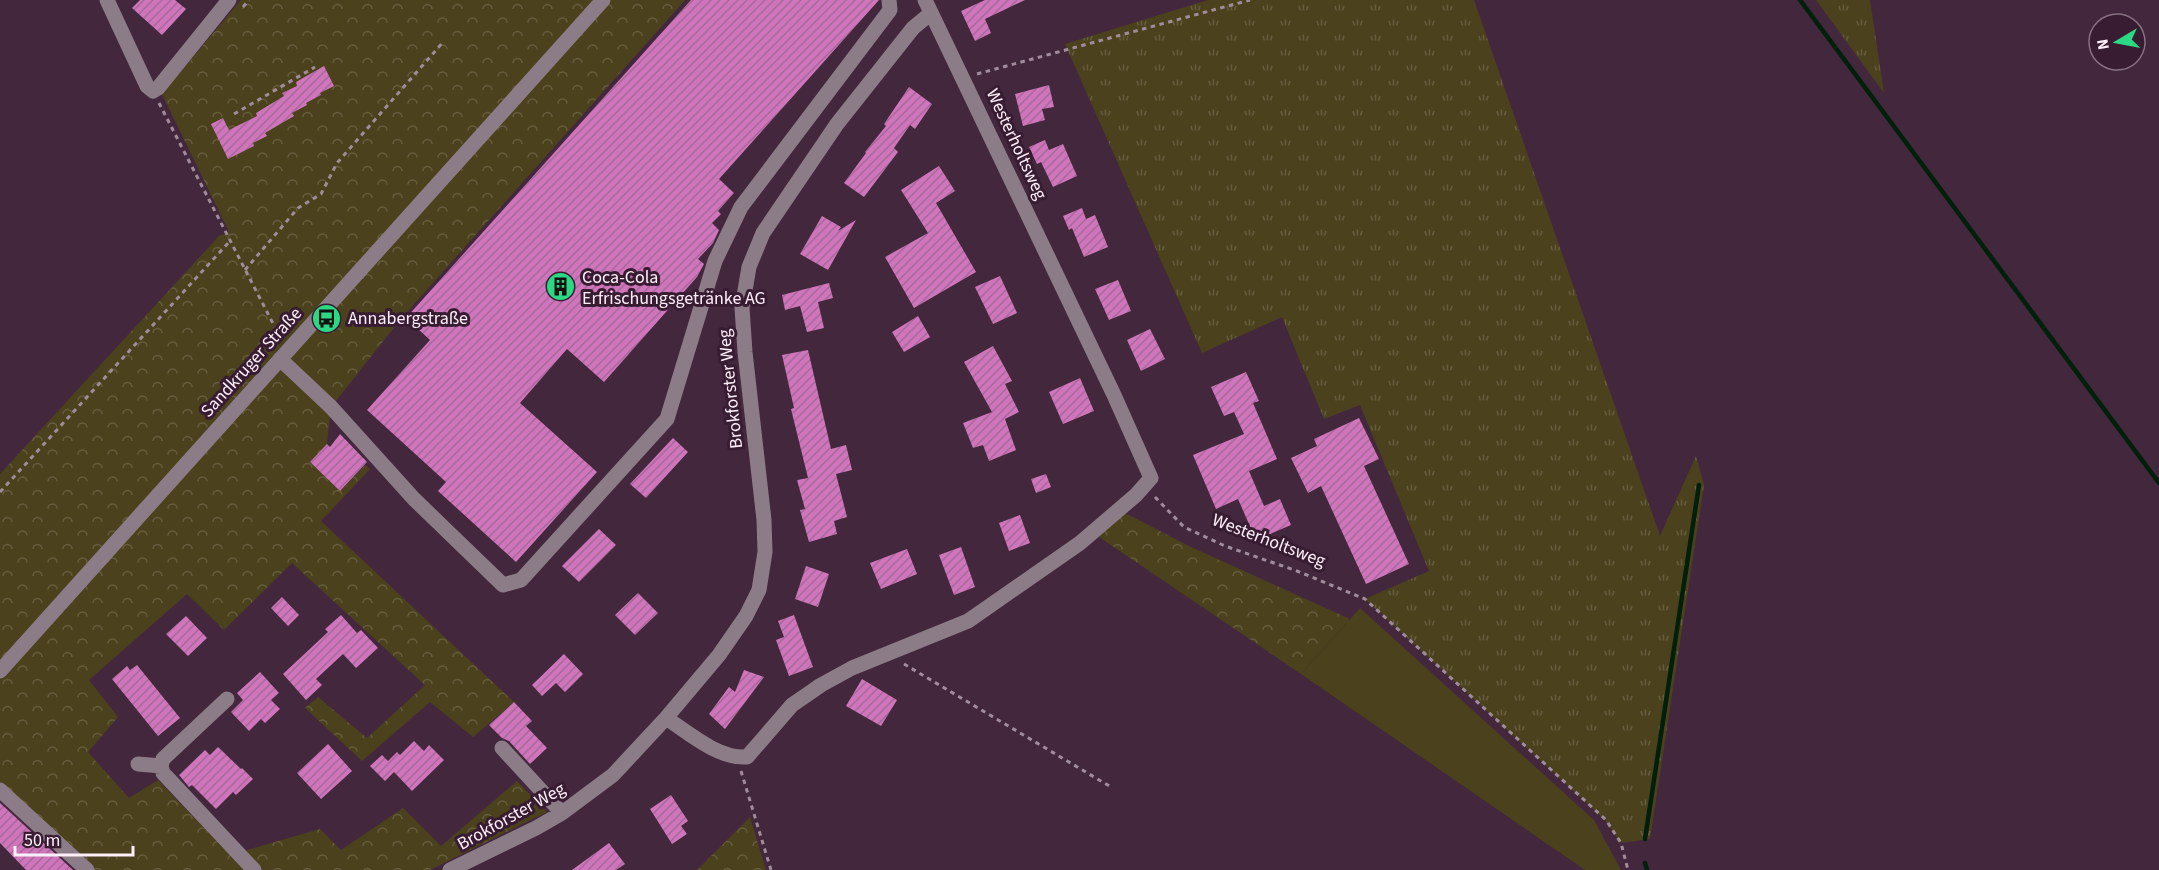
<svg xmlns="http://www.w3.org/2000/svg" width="2159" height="870" viewBox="0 0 2159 870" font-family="'Source Sans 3',sans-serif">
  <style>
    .grass { fill: url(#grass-tufts) }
    .forest { fill: url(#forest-crowns) }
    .pitch { fill: #4b411c }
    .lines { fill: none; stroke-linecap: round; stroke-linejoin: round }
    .stream { stroke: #00200c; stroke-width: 4.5 }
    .building { fill: url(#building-hatch) }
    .path { stroke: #a18c9c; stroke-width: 3; stroke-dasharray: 4.5 4.5; stroke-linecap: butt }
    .minor { stroke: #8b7c87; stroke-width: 15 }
    .labels { text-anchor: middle; stroke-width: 6; stroke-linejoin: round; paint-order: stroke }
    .street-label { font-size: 18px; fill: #ffeffa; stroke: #381d32 }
    .poi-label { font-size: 18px; fill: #ffeffa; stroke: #381d32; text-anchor: start }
  </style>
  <defs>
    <pattern id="grass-tufts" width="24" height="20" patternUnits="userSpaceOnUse" patternTransform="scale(1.5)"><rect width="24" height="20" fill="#4b411c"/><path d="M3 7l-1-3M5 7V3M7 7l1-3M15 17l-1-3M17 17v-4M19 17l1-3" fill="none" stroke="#665d3e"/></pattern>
    <pattern id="forest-crowns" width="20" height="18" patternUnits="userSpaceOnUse" patternTransform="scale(1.5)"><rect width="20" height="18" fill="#4b411c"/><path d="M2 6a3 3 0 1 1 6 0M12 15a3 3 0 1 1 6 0" fill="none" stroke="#665d3e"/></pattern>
    <pattern id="building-hatch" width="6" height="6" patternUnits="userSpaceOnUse" patternTransform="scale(1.5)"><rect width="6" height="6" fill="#cf75bb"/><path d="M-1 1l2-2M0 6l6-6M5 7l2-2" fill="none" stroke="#a86899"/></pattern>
  </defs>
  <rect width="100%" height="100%" fill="#43273d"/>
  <path class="grass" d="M1208,0H1474L1660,536L1696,456L1704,485L1650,839L1621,843L1605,820L1365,599L1429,571L1360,405L1324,419L1282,317L1202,353L1065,44Z
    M1816,0H1870L1884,93Z"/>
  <path class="forest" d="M241,0H685L400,320L331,407L327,444L310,462L340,491L365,465L370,469L321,521L514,702L473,737L430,702L362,761L305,708L318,697L367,738L425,685L292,563L224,630L187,594L89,680L118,717L88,752L129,798L158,780L230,855L320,829L341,850L403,808L441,846L517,781L547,812L430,870H89L0,790V474L219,236L229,232L162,94Z
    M1121,511L1191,547L1350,619L1301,674L1099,537Z
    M750,817L766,870H697Z"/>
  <path class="pitch" d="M1360,608L1594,820L1621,870H1585L1301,674Z"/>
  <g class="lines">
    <path class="stream" d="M1800,0L2159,483
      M1645,839L1699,485
      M1645,863L1647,870"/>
  </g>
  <path class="building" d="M140,0H175L186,9L162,35L132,8Z
    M691,0H879L719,179L734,193L718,211L721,214L712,223L719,230L713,243L698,259L704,264L697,277L604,382L567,349L520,403L597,472L516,562L438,491L446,482L367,410L430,340L406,318Z
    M985,0H1025L985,19L991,33L975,41L961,11Z
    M324,66L334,86L320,93L321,95L306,103L307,105L292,113L294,116L265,133L267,136L253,143L254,146L228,159L211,124L223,118L229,130L257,116L256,113L284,96L282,93L297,86L296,82Z
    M1049,85L1054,107L1042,109L1045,120L1023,126L1015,94Z
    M909,87L932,104L915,129L910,125L894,148L898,152L864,197L844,183L866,153L865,152L886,126L884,124Z
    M1045,140L1049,150L1063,144L1077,176L1053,187L1041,162L1037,164L1029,147Z
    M939,166L955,191L936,203L976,272L914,308L885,257L928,233L901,190Z
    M1082,208L1086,219L1095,215L1108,247L1084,257L1072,228L1069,230L1063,216Z
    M822,216L841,227L838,231L856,220L828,270L800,254Z
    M1000,276L1017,313L993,324L975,287Z
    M1118,280L1131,311L1109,320L1095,289Z
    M829,283L833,298L818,302L824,328L807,332L800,306L785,310L782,295Z
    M918,316L930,337L904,352L892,332Z
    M1150,329L1165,359L1141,371L1127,340Z
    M993,346L1012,381L1005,384L1019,412L1005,419L1016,450L989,461L983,445L973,448L963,423L992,412L964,362Z
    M808,350L831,449L846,445L852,470L836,474L847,517L834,521L837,534L809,542L800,510L805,509L797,480L808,478L791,409L794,408L782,355Z
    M1246,372L1259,401L1253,403L1277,459L1249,471L1264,506L1280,499L1291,525L1256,540L1238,499L1216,509L1193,455L1244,434L1234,412L1224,416L1211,387Z
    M1080,378L1094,411L1063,424L1049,392Z
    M1359,418L1379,459L1364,466L1409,564L1366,584L1321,486L1308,493L1291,458L1317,446L1314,439Z
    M340,434L367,462L340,491L310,462L327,444L330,447Z
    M673,438L688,452L646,498L630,484Z
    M1046,474L1051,487L1036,493L1031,479Z
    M1020,515L1030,543L1009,551L999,523Z
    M599,529L616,545L579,582L562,566Z
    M961,547L975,587L954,595L939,555Z
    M907,549L917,574L881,589L870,563Z
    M806,566L829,574L818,607L795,599Z
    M638,593L658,613L635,635L615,615Z
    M282,597L299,615L288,626L271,608Z
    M341,615L357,633L361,630L378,648L356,668L343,654L316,679L322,685L306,700L283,674L328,632L325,629Z
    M794,615L813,667L789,676L776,640L784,637L778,621Z
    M186,616L207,638L188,656L166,634Z
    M564,654L583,674L565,692L556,683L542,696L532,685Z
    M137,665L180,718L158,736L112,679L127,666L130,670Z
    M744,670L764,677L725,729L709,714L729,687L735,692Z
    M260,672L279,693L271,700L280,709L265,723L261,719L249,731L231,712L243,700L237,693Z
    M862,679L897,700L881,726L846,706Z
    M514,702L532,721L526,726L547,748L530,764L509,741L502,738L489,725Z
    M414,741L424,751L429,745L444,760L412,791L394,772L385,781L370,766L382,755L388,761L397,752L400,755Z
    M328,744L352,771L321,799L297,773Z
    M218,747L241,769L242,768L253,779L236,795L233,792L216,809L192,785L189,787L179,775L205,750L210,755Z
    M671,795L688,821L681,826L687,834L672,844L650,809Z
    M0,803L73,870H26L0,843Z
    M609,843L625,864L616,870H572Z"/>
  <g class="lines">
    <path class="path" d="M243,7L249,0
      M977,74L1250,0
      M159,103L280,337
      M234,114L315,67
      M245,270L298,208L321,194L337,163L444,41
      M0,492L230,241
      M1155,497L1184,527L1225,546L1297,571L1365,599L1606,820L1621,843L1628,870
      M904,664L1111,787
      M741,771L771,870"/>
    <path class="minor" d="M107,0L147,86L153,91L158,88L229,0
      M280,359L331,407L414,499L503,585L521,580L667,419L715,261L741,207L890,10L889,0
      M0,671L603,0
      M227,699L163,759L161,766L163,773L254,870
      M666,718C689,733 718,759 747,757L792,705L821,685L852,668L968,621L1080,543L1136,495L1151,478L1114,395L925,0
      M502,748L562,813
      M138,764L161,766
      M0,790L87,870
      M450,870L536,828L562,813L613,775L666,718L719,655L746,616L759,590L765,552L764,520L745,352L742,308L749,267L763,233L837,124L913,28L931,13"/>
  </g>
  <defs>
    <symbol id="building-disc" viewBox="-11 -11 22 22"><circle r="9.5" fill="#2bd884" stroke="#381d32"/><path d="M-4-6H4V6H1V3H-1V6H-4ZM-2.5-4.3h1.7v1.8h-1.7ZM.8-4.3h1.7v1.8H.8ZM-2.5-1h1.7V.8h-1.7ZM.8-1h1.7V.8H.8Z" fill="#111"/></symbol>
    <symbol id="bus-disc" viewBox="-11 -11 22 22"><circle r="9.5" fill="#2bd884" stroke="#381d32"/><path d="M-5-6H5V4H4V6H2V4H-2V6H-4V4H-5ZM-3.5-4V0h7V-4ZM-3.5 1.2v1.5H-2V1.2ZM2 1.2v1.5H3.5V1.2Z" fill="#111"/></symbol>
  </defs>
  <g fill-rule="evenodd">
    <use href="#building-disc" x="544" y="270" width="33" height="33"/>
    <use href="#bus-disc" x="310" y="302" width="33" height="33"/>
  </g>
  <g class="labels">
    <g class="street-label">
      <text transform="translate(1017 144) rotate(65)" y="6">Westerholtsweg</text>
      <text transform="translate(251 362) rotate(-48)" y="6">Sandkruger Straße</text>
      <text transform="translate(730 389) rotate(-96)" y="6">Brokforster Weg</text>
      <text transform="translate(1269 540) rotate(21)" y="6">Westerholtsweg</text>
      <text transform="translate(511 816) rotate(-29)" y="6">Brokforster Weg</text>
    </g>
    <g class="poi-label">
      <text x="582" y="283">Coca-Cola<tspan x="582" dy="21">Erfrischungsgetränke AG</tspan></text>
      <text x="348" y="324">Annabergstraße</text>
    </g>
  </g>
  <g transform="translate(2117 42) rotate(260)"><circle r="28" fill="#381d32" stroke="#887182" stroke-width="1.5"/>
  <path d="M0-4.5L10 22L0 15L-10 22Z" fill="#2bd884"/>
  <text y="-9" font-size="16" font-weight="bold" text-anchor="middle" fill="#ffeffa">N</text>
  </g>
  <path d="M15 846v9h118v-9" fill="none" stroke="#ffeffa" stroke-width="3"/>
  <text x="24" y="846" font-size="18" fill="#ffeffa" stroke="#381d32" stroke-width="4.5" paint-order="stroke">50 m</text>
</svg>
